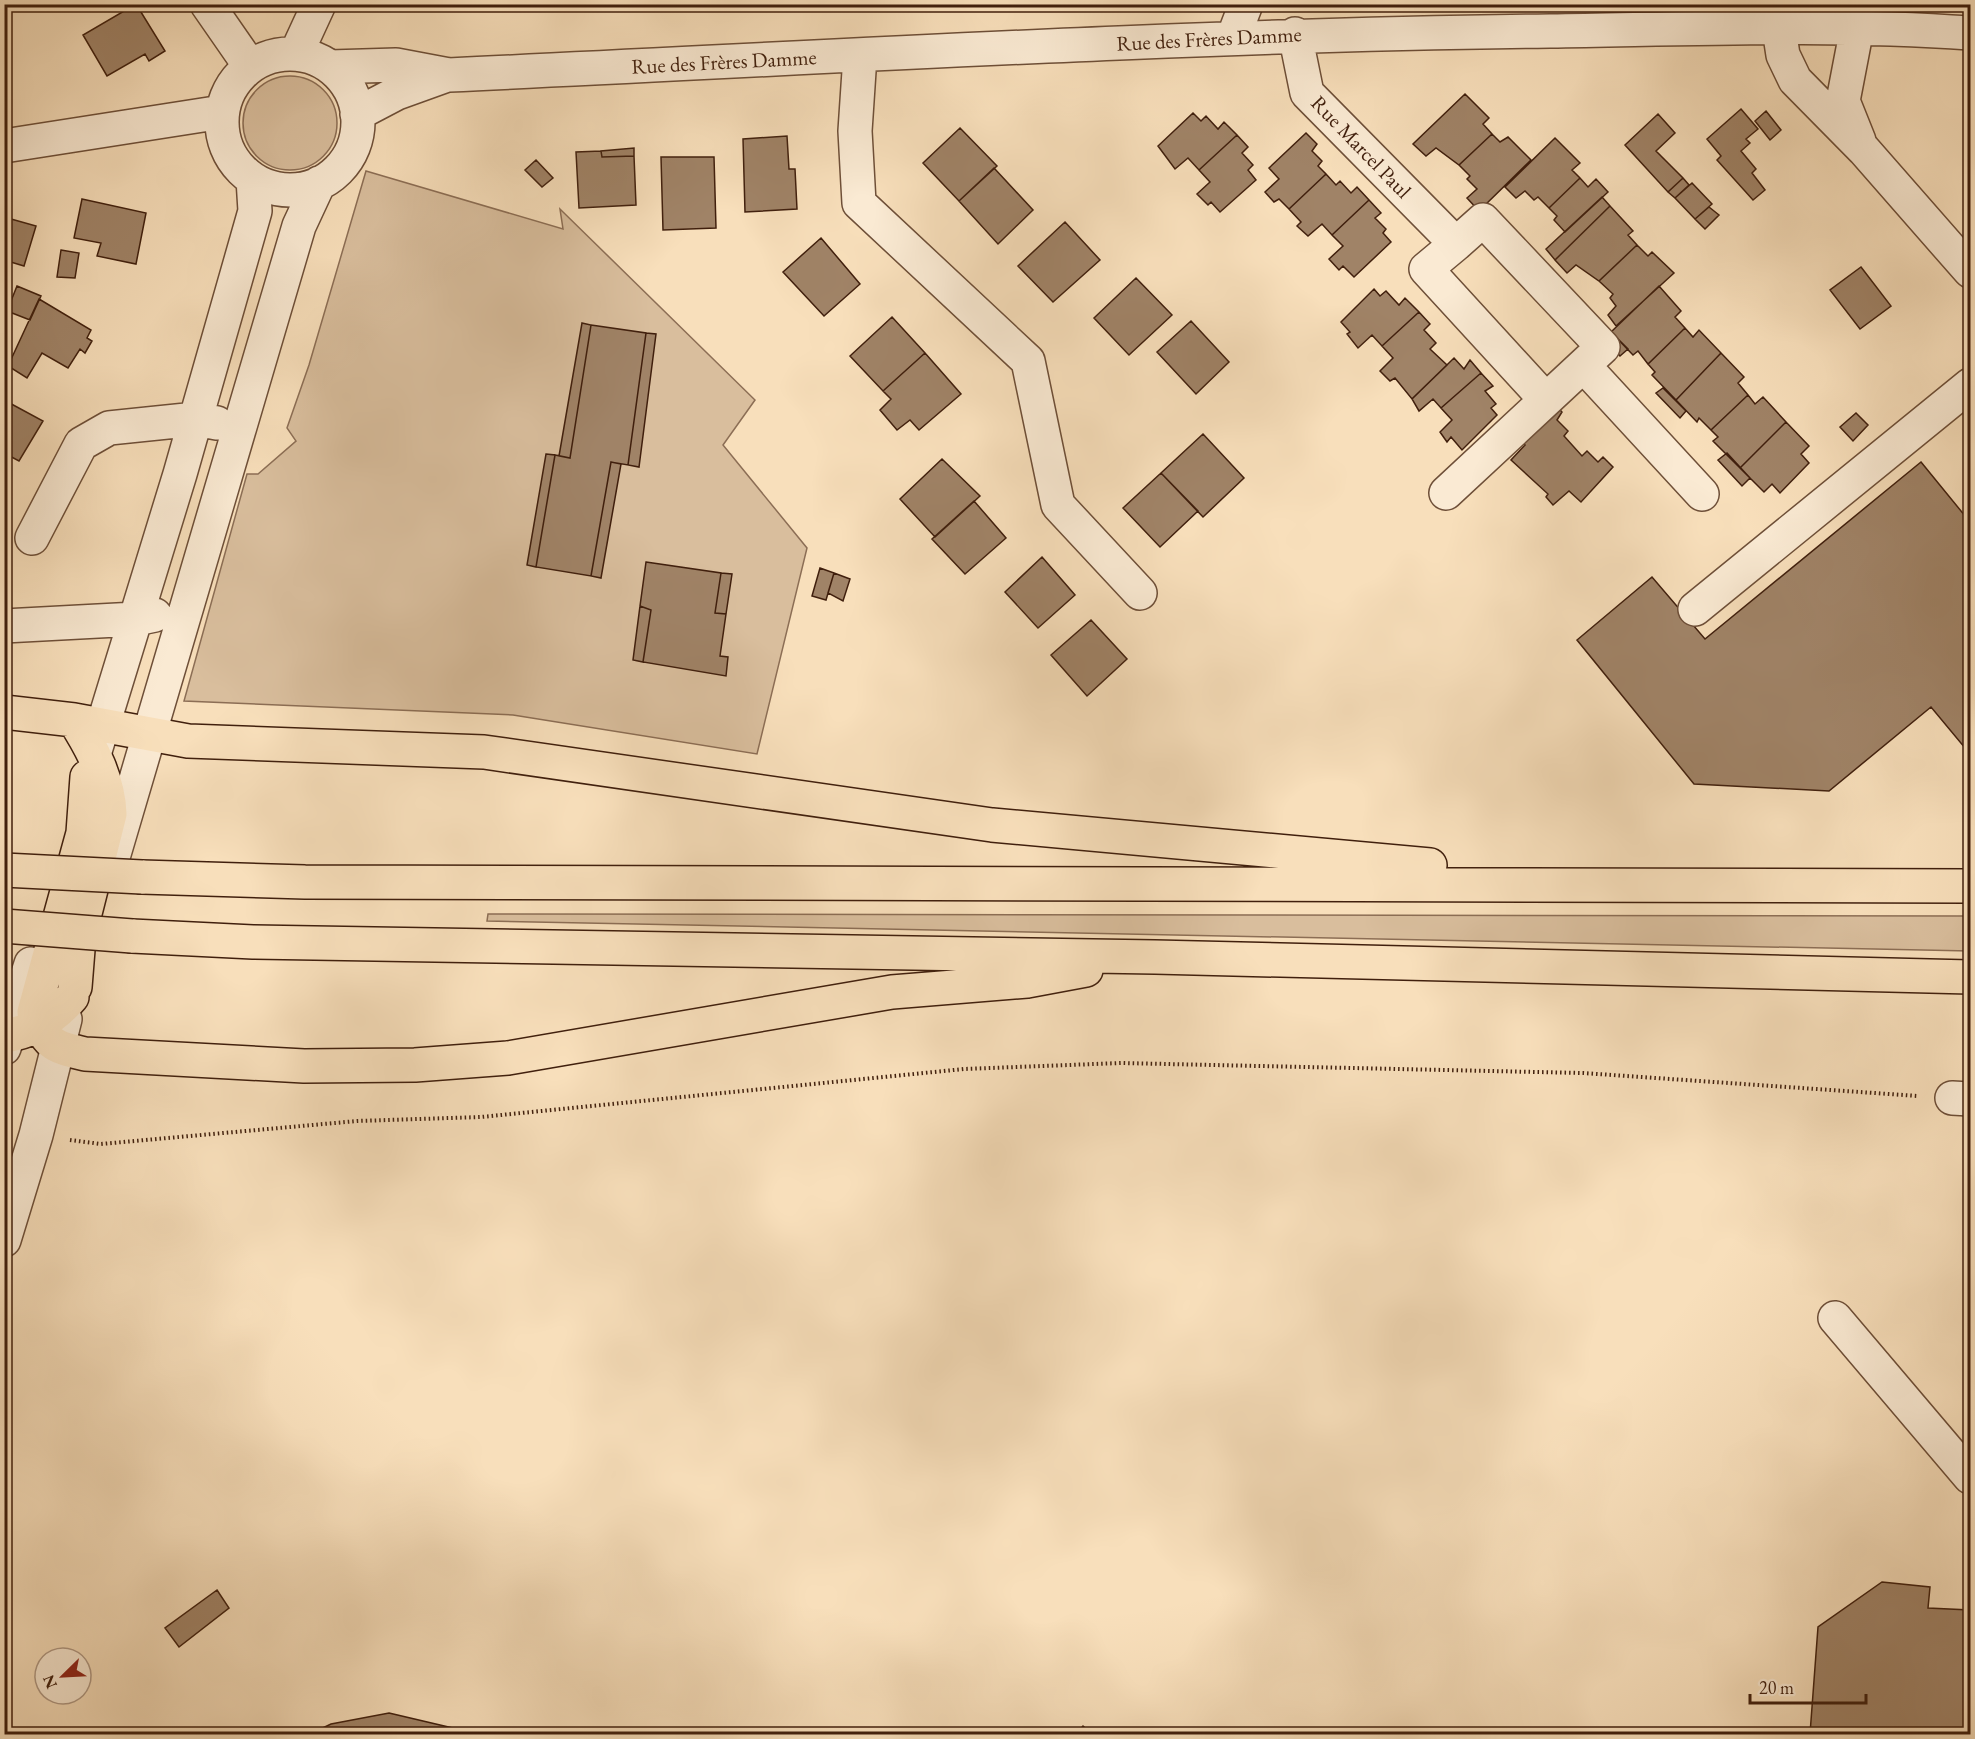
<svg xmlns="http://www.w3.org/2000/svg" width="1975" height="1739" viewBox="0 0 1975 1739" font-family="'EB Garamond',serif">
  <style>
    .green { fill: #d9be9d; stroke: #8c6e55; stroke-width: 1.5 }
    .building { fill: #a08367; stroke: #401f0d; stroke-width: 1.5 }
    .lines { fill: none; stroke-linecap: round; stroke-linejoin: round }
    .minor-casing { stroke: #6e4f38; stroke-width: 36 }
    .major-casing { stroke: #401f0d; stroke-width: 36 }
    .path { stroke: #401f0d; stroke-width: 4; stroke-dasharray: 1.5 3; stroke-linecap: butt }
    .minor { stroke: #faead3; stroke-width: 33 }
    .major { stroke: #f8dfbb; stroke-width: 33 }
    .major-bridge-casing { stroke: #401f0d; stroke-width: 36; stroke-linecap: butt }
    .major-bridge { stroke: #f8dfbb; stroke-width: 33 }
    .labels { text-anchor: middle; stroke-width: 4.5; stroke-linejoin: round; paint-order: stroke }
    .street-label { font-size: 21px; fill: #401f0d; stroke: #faead3 }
  </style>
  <rect width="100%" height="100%" fill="#f8dfbb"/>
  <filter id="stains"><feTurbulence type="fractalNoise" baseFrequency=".00333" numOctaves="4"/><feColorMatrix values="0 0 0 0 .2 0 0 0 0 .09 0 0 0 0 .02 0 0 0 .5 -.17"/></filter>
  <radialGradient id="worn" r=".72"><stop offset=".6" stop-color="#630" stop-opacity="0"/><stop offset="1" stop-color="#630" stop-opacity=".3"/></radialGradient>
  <path class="green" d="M243 123a47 47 0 1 1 94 0a47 47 0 1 1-94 0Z
    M366,171L563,229L560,209L755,400L723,445L807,548L757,754L513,715L184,701L247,474H258L296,441L287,428L309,365Z
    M488,914L1970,916V951L487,921Z"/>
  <path class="building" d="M136,4L165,51L149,61L145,54L107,76L83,35Z
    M1465,94L1489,118L1483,124L1492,134L1459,165L1436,148L1426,156L1413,144Z
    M1741,109L1758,129L1746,139L1750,143L1741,151L1756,169L1752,173L1765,190L1753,200L1717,160L1721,156L1707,139Z
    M1766,111L1781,130L1770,140L1755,121Z
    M1193,113L1201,121L1206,116L1218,129L1224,122L1237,135L1199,170L1188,158L1175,169L1158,146Z
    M1658,114L1675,133L1656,151L1683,178L1668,192L1625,145Z
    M960,128L997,166L959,201L923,163Z
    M1306,133L1317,144L1312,151L1322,161L1318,166L1326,174L1289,209L1279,199L1274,202L1265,192L1279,179L1269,168Z
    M1492,134L1500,142L1508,137L1531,160L1479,211L1467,198L1477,189L1467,179L1470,176L1459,165Z
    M1237,135L1248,147L1242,153L1253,165L1248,170L1256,180L1220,212L1211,202L1208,205L1197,194L1210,182L1199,170Z
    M787,136L789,169H795L797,209L745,212L743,139Z
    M1555,138L1580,163L1572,170L1580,178L1549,208L1538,197L1534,200L1525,191L1516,198L1505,187Z
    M634,148V156L602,157L601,151Z
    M601,151L602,157L634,156L636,205L579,208L576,152Z
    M661,157H714L716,228L663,230Z
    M536,160L553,178L542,187L525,170Z
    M994,168L1033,210L998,244L959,201Z
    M1326,174L1336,185L1340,181L1351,193L1357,187L1369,200L1332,235L1322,224L1308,236L1297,226L1301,222L1289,209Z
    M1580,178L1588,187L1596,179L1608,192L1565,232L1554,220L1557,216L1549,208Z
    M1683,178L1689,185L1675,198L1668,192Z
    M1692,183L1712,204L1695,219L1675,198Z
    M1602,197L1610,206L1555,260L1546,249Z
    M82,199L146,213L136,264L97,256L101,243L74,238Z
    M1369,200L1381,213L1375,218L1386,229L1383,233L1391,242L1354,277L1343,266L1339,270L1329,259L1343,246L1332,235Z
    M1610,206L1633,231L1628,235L1637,245L1599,281L1576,265L1567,273L1555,260Z
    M1709,207L1719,215L1705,229L1695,219Z
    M4,217L36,226L24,266L4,260Z
    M1065,222L1100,260L1053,302L1018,266Z
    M821,238L860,284L824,316L783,272Z
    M1637,245L1648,256L1652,252L1674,273L1616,326L1608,315L1616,306L1610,298L1613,294L1599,281Z
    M61,250L79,253L75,278L57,277Z
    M1861,267L1891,306L1860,329L1830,290Z
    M1136,278L1172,315L1129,355L1094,318Z
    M17,286L41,296L30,320L7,311Z
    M1659,286L1681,311L1675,317L1685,328L1648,364L1638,351L1633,355L1611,332Z
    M1374,289L1380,296L1386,291L1399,305L1405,298L1419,312L1382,346L1372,335L1358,348L1347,334L1350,332L1341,322Z
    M39,299L91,330L87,338L92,341L85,353L80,349L68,368L42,353L27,378L8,366Z
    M1419,312L1430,324L1424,330L1436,343L1430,349L1447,365L1412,399L1395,378L1390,381L1380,371L1393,358L1382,346Z
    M892,317L925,353L883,391L850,356Z
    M1191,321L1229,362L1196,394L1157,352Z
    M582,323L591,325L570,458L559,456Z
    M591,325L646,333L628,465L611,462L591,576L536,567L555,455L570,458Z
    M1685,328L1693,337L1699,330L1721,353L1676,400L1652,375L1655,372L1648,364Z
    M1611,332L1628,349L1620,356L1603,338Z
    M646,333L656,334L639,467L628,465Z
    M925,353L961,394L919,430L910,420L897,430L880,410L891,399L883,391Z
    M1721,353L1744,377L1738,383L1748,395L1711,430L1699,418L1697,422L1676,400Z
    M1454,358L1464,369L1470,360L1481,373L1441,408L1433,399L1419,411L1412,399Z
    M1481,373L1493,386L1485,391L1496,404L1491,408L1497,415L1462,450L1451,437L1447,442L1440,432L1452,420L1441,408Z
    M1663,388L1686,411L1680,418L1656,393Z
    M1748,395L1755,404L1763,397L1786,422L1740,468L1713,441L1718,437L1711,430Z
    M4,400L43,421L19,461L4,453Z
    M1552,401L1562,412L1557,420L1568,431L1564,436L1582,456L1587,451L1598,462L1603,457L1613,467L1581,502L1569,491L1553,505L1546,497L1548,494L1511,460L1525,445L1517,437Z
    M1856,413L1868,425L1853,441L1840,427Z
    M1786,422L1809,446L1801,454L1809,463L1780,493L1772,484L1764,492L1740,468Z
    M1203,434L1244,478L1203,517L1161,473Z
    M1727,453L1750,478L1742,486L1718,460Z
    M546,454L555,455L536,567L527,565Z
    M942,459L980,496L935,537L900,499Z
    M611,462L621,464L601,578L591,576Z
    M1921,462L1970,522V754L1931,707L1829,791L1694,784L1577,640L1652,577L1705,639Z
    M1161,473L1198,511L1160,547L1123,508Z
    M974,501L1006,538L965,574L932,539Z
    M1042,557L1075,595L1038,628L1005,592Z
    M646,562L721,573L715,613L726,614L720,656L728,657L726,676L643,662L651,610L640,606Z
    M820,568L834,573L826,600L812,596Z
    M721,573L732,574L726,614L715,613Z
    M834,573L850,579L843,601L828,593Z
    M640,606L651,610L643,662L633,660Z
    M1091,620L1127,659L1087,696L1051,655Z
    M1882,1582L1930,1587L1928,1608L1970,1610L1969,1734H1810L1818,1627Z
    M217,1590L229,1608L179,1647L165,1628Z
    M389,1713L474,1733L476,1734H310L331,1724Z
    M1083,1726L1092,1734H1076Z"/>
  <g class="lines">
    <defs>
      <path id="minor" d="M207,4L250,66
        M1857,28L1843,101L1859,141
        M1779,29L1783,55L1795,80L1864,150L1970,271
        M1295,34L1307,93L1456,244L1426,269L1546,400L1446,493
        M1233,38L1246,4
        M296,54L319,4
        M222 122a68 68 0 1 1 136 0a68 68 0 1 1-136 0Z
        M860,56L855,131L859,203L1028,361L1058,505L1140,593
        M330,67L396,65L449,75C816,58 1183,35 1550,31C1690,29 1831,23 1970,33
        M357,114L397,93L447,75
        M4,146L222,112
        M1456,244L1483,220L1603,347L1546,400
        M1584,366L1702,494
        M32,538L81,444L109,428L196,419L217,423
        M1695,609L1970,385
        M4,626L136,619L155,615
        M95,751L180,474L255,211L253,179
        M114,854L299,226L319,183
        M4,1048L31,964
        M1952,1098L1970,1099
        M4,1240L36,1135L65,1019
        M1835,1318L1970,1477"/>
      <path id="major" d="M4,712L74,720L188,741L484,752L992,825L1430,865
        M74,720C92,748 109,780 110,814L79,937L75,987
        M87,777L83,833L34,1012C49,1045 50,1046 85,1054L304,1066L415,1065L508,1058L892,992L1027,981L1086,970
        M142,877L305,882L1970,886
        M132,936L253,942L1155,957L1970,977
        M4,1036C33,1032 54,1018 72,997"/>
    </defs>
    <use href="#minor" class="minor-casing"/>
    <use href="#major" class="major-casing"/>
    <path class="path" d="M70,1140L101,1144L357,1121L481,1117L964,1069L1121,1063L1583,1073L1918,1096"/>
    <use href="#minor" class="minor"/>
    <use href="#major" class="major"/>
    <defs>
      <path id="major-bridge" d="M4,870L142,877
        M4,926L132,936"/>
    </defs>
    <use href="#major-bridge" class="major-bridge-casing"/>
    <use href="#major-bridge" class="major-bridge"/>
  </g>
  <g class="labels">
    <g class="street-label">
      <text transform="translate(1209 39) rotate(-3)" y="7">Rue des Frères Damme</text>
      <text transform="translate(724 62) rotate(-3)" y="7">Rue des Frères Damme</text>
      <text transform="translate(1361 147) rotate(46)" y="7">Rue Marcel Paul</text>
    </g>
  </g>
  <rect width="1975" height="1739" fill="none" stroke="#f8dfbb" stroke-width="24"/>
  <rect x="6" y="6" width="1963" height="1727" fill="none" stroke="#401f0d" stroke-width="3"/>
  <rect x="12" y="12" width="1951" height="1715" fill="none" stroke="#401f0d" stroke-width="1.5"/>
  <g transform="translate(63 1676) rotate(246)"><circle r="28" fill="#faead3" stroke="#b09984" stroke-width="1.5"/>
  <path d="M0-4.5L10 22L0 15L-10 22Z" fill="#8f2418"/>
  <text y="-9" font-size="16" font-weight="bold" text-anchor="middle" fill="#401f0d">N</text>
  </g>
  <path d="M1750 1694v9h116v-9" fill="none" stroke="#401f0d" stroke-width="3"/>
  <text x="1759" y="1694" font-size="18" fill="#401f0d" stroke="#faead3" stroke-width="4.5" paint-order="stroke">20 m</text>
  <rect width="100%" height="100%" filter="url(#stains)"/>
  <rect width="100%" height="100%" fill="url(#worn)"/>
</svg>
